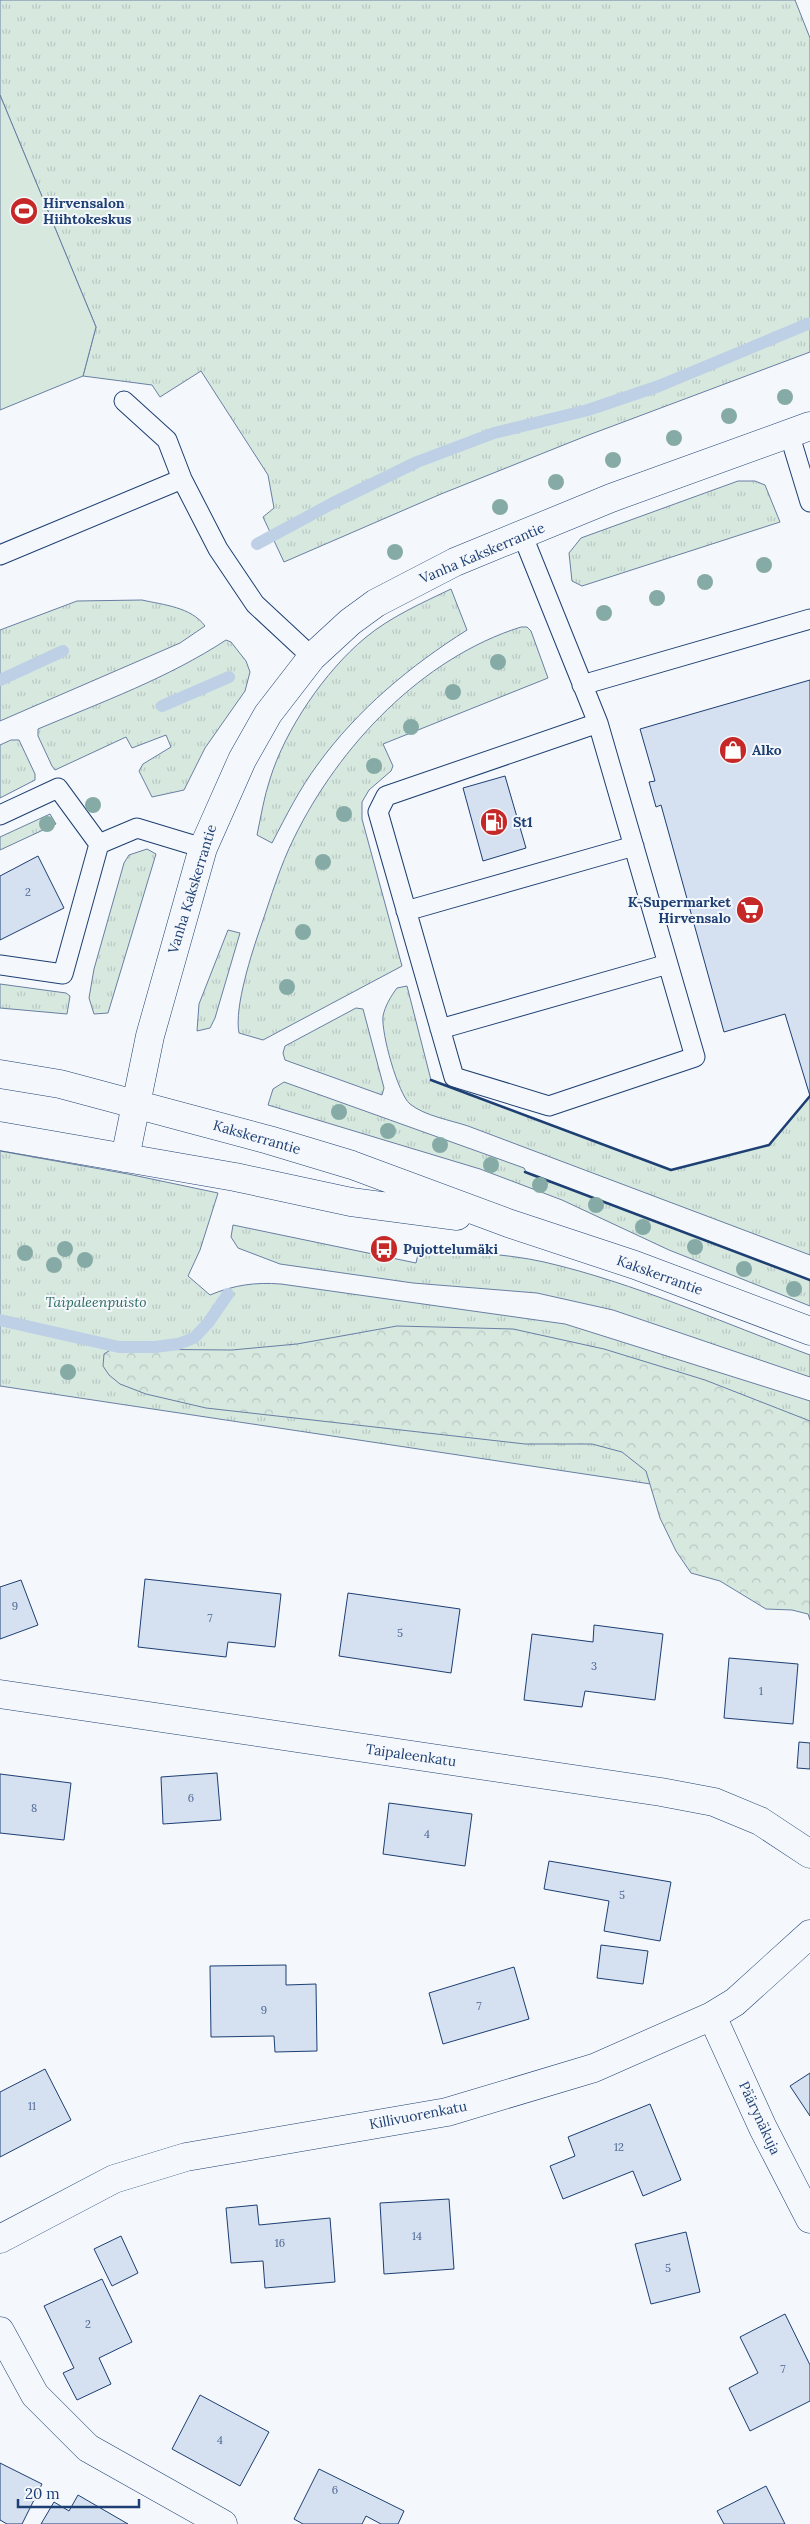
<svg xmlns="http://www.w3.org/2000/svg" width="810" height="2524" viewBox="0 0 810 2524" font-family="Lora,serif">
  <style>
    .grass { fill: url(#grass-tufts); stroke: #687fa3 }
    .forest { fill: url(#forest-crowns); stroke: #687fa3 }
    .garden { fill: #d7e8df; stroke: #687fa3 }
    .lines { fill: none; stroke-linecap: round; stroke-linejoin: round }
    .stream { stroke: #bed0e5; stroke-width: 12 }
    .building { fill: #d5e0f0; stroke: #1d3f73 }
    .lane-casing { stroke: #1d3f73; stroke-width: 21 }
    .street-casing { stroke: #1d3f73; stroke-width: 29 }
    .secondary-casing { stroke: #1d3f73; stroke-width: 29 }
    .lane { stroke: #f4f7fb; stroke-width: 19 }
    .street { stroke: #f4f7fb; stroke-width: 28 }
    .secondary { stroke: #f4f7fb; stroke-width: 28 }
    .wall { stroke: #1d3f73; stroke-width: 2.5 }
    .tree { fill: #86aba6 }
    .labels { text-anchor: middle; stroke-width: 4; stroke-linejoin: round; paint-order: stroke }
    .number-label { font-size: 11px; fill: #4b6792 }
    .poi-label { font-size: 14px; font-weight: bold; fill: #1d3f73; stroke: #f4f7fb; text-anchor: start }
    .street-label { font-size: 14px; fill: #1d3f73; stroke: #f4f7fb }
    .park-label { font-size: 14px; font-style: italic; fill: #2c6c60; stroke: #f4f7fb }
  </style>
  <defs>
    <pattern id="grass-tufts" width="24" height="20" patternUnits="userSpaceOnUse" patternTransform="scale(1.25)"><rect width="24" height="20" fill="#d7e8df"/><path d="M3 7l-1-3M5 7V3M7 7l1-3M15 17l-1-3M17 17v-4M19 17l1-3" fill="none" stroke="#b8c8c3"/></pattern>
    <pattern id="forest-crowns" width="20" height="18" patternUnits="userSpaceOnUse" patternTransform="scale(1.25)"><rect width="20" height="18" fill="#d7e8df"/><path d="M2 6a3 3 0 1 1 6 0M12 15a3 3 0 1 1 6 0" fill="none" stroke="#b8c8c3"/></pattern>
  </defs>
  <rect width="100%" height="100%" fill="#f4f7fb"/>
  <path class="grass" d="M0,0H795L810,38V352L586,436L441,494L284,562L263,517L274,508L268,475L201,371L160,397L152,385L83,376L96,327L0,95Z
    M738,481H755L765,485L780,522L582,586L572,581L569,553L581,538Z
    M451,589L467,630C410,666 358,709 318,764C300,788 286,816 272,843L257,835C261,816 264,797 270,779C285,730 325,671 365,638C390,617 422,603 451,589Z
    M142,600C164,605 191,607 205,626L180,643L0,721V630L77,601Z
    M521,627H527L531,631L548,678L383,744L393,766L391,771L369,790L362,802V819L402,966L263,1040L239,1033C234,1007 252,952 261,926C271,897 280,866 294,838C339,746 422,658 521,627Z
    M226,640L231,642L246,661L250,672L245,691L205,748L184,790L152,797L139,771L143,764L171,747L166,735L132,748L126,737L55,770L52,766L38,736V729C102,702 168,678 226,640Z
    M11,740H19L35,774V780L0,798V745Z
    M50,814L56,824L0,850V837Z
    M147,849L156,854L108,1013L94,1014L89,998L94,969L124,863L129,855Z
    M228,930L240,933L215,1018L210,1028L197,1031L199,1004Z
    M0,984L66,993L70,996L67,1014L0,1008Z
    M407,986L431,1080L671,1170L769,1145L810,1096V1255L468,1126C450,1120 425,1116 410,1104C398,1094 381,1033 383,1016C385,1006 391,996 397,988Z
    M356,1008L363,1009L384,1088L382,1095L285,1060L283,1053L285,1046Z
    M284,1082L524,1168L526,1172L810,1280V1306L669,1250L562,1200L480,1169L268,1105L273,1089Z
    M0,1151L128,1174L218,1193L200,1250L188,1276L210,1295C234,1285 255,1282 281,1284L565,1324L810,1401V1508L0,1386Z
    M233,1225L416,1263L419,1250C460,1252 504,1253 544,1262C635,1283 723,1323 810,1355V1377L613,1310L537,1293L413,1283L280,1264L238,1248L231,1237Z"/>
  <path class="forest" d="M397,1326L513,1329L604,1349L705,1380L810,1421V1620L808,1614L792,1610L766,1609L720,1581L691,1573L676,1551L660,1518L646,1471L622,1452L592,1444H525L206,1408L146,1394L120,1384L109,1375L103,1366L104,1354L112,1349L232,1350L297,1344Z"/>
  <path class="garden" d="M0,95L96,327L83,376L0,410Z"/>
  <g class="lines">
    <path class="stream" d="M257,544L333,503L417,462L494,433L588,410L659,386L810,323
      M0,680L63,651
      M162,706L229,677
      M0,1320L119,1347H155L178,1344L194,1338L208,1323L228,1294"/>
  </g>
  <path class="building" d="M810,680V1096L785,1014L724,1032L661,805L656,807L649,782L655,781L640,729Z
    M505,776L526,848L483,861L463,788Z
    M38,856L64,908L0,940V876Z
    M145,1579L281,1594L275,1647L228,1642L226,1657L138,1647Z
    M21,1580L38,1625L0,1639V1587Z
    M348,1593L460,1609L451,1673L339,1656Z
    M594,1625L663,1634L655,1700L585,1691L582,1707L524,1700L532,1634L593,1642Z
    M729,1658L798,1664L793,1724L724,1718Z
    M799,1742L810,1743V1769L797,1768Z
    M217,1773L221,1820L163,1824L161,1777Z
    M0,1774L71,1783L64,1840L0,1833Z
    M389,1803L472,1814L465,1866L383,1854Z
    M549,1861L671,1882L660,1941L604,1931L609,1901L544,1889Z
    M601,1945L648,1951L643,1984L597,1978Z
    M286,1965V1985L316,1984L317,2051L275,2052L274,2036L211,2037L210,1966Z
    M514,1967L529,2019L443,2044L429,1993Z
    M45,2069L71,2120L0,2157V2092Z
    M810,2073V2116L790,2086Z
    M650,2104L681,2180L643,2196L633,2171L563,2199L550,2166L575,2156L568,2137Z
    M449,2199L454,2269L384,2274L380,2203Z
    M257,2205L259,2225L330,2218L335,2282L265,2288L263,2261L231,2263L226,2208Z
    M686,2232L700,2292L651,2304L635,2244Z
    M121,2236L138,2273L112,2286L94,2249Z
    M102,2279L132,2342L99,2358L111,2384L77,2400L63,2373L74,2368L44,2306Z
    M785,2314L810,2365V2401L750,2431L729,2388L758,2373L740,2337Z
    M200,2395L269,2432L240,2486L172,2449Z
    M0,2463L42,2484L22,2524H7L0,2520Z
    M319,2469L404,2511L398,2524H381L366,2516L362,2524H303L294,2519Z
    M766,2486L785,2524H724L717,2511Z
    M78,2495L128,2524H41L54,2502L69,2511Z"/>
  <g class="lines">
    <defs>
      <path id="lane" d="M124,401L167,440L182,479L218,549L255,604L312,657
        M789,433L810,502
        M522,534L598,723L386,796L378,812L454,1077L549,1106L695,1057L598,723
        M0,555L182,479
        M582,685L810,619
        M0,815L58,788L99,844
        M99,844L137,828L203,848
        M406,911L634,846
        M0,965L63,974L99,844
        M440,1029L668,964"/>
      <path id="street" d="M0,1694L661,1792L714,1802L760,1821L810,1854
        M712,2016L763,2128L810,2219
        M0,2239L114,2179L186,2157L447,2112L594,2068L712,2016L735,2002L810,1934
        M0,2331L35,2395L88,2448L223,2524"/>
      <path id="secondary" d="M0,1074L60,1084L269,1140L352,1165L508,1223L635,1265L810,1331
        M0,1136L235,1177L351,1202L457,1216
        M125,1158L150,1036L203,848L242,760L268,714L312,657L350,622L376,603L455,562L611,498L810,426"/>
    </defs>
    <use href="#lane" class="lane-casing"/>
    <use href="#street" class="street-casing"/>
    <use href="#secondary" class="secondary-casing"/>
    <use href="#lane" class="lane"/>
    <use href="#street" class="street"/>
    <use href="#secondary" class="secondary"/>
    <path class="wall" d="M431,1080L671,1170L769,1145L810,1096
      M525,1172L810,1280"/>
  </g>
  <g class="tree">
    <circle cx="785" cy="397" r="8"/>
    <circle cx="729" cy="416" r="8"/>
    <circle cx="674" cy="438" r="8"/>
    <circle cx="613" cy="460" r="8"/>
    <circle cx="556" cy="482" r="8"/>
    <circle cx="500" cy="507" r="8"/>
    <circle cx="395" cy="552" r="8"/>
    <circle cx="764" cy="565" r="8"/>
    <circle cx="705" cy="582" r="8"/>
    <circle cx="657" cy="598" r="8"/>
    <circle cx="604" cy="613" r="8"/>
    <circle cx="498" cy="662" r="8"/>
    <circle cx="453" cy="692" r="8"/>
    <circle cx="411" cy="727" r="8"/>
    <circle cx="374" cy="766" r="8"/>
    <circle cx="93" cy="805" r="8"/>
    <circle cx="344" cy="814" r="8"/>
    <circle cx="47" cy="824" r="8"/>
    <circle cx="323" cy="862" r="8"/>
    <circle cx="303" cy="932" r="8"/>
    <circle cx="287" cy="987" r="8"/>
    <circle cx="339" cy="1112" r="8"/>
    <circle cx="388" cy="1131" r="8"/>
    <circle cx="440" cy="1145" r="8"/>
    <circle cx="491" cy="1165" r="8"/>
    <circle cx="540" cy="1185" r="8"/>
    <circle cx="596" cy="1205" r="8"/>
    <circle cx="643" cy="1227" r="8"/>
    <circle cx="695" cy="1247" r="8"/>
    <circle cx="65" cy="1249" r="8"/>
    <circle cx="25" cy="1253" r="8"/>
    <circle cx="85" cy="1260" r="8"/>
    <circle cx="54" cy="1265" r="8"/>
    <circle cx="744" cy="1269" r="8"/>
    <circle cx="794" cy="1289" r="8"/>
    <circle cx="68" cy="1372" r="8"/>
  </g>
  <defs>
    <symbol id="stadium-disc" viewBox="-11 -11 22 22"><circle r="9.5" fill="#c62828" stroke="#f4f7fb"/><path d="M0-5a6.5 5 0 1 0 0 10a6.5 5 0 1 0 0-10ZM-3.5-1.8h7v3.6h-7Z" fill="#fff"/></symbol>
    <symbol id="shop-disc" viewBox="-11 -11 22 22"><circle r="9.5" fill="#c62828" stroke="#f4f7fb"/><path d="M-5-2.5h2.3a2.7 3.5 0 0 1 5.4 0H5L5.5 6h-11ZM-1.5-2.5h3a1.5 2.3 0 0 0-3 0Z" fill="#fff"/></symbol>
    <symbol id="fuel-disc" viewBox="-11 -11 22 22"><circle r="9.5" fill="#c62828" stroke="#f4f7fb"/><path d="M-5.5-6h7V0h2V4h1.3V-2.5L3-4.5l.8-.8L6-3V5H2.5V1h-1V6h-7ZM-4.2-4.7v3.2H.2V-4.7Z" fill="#fff"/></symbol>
    <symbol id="supermarket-disc" viewBox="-11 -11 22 22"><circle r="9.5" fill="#c62828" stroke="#f4f7fb"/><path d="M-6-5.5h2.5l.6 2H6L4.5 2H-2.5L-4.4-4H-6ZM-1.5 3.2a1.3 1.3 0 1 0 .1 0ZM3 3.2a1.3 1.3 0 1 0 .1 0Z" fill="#fff"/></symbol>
    <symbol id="bus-disc" viewBox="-11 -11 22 22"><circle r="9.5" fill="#c62828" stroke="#f4f7fb"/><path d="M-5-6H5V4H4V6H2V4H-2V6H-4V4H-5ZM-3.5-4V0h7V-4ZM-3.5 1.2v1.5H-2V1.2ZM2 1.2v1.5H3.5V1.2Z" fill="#fff"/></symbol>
  </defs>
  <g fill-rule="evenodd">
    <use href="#stadium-disc" x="8" y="195" width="32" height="32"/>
    <use href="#shop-disc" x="717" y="734" width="32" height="32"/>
    <use href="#fuel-disc" x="478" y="806" width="32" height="32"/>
    <use href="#supermarket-disc" x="734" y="894" width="32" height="32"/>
    <use href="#bus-disc" x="368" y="1233" width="32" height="32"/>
  </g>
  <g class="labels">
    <g class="number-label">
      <text x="28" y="896">2</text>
      <text x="15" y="1610">9</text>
      <text x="210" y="1622">7</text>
      <text x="400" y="1637">5</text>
      <text x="594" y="1670">3</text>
      <text x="761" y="1695">1</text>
      <text x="191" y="1802">6</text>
      <text x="34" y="1812">8</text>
      <text x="427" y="1838">4</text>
      <text x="622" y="1899">5</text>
      <text x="479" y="2010">7</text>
      <text x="264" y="2014">9</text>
      <text x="32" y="2110">11</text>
      <text x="619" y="2151">12</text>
      <text x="417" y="2240">14</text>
      <text x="280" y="2247">16</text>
      <text x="668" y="2272">5</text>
      <text x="88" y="2328">2</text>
      <text x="783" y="2373">7</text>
      <text x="220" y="2444">4</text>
      <text x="335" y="2494">6</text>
    </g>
    <g class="poi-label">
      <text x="43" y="208">Hirvensalon<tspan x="43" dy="16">Hiihtokeskus</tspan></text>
      <text x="752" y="755">Alko</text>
      <text x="513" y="827">St1</text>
      <text x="731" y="907" text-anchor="end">K-Supermarket<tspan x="731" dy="16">Hirvensalo</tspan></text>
      <text x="403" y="1254">Pujottelumäki</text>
    </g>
    <g class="street-label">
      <text transform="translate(482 553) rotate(-23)" y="5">Vanha Kakskerrantie</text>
      <text transform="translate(192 889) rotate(-73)" y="5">Vanha Kakskerrantie</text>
      <text transform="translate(257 1137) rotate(16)" y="5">Kakskerrantie</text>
      <text transform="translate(660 1275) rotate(20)" y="5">Kakskerrantie</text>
      <text transform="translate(411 1755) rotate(8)" y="5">Taipaleenkatu</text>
      <text transform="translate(418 2115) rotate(-11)" y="5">Killivuorenkatu</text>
      <text transform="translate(760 2118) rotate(65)" y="5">Päärynäkuja</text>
    </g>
    <g class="park-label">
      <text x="96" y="1307">Taipaleenpuisto</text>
    </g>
  </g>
  <path d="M18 2499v8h121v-8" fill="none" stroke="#1d3f73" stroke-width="2.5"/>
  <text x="25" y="2499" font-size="15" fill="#1d3f73" stroke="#f4f7fb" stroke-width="4" paint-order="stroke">20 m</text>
</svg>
